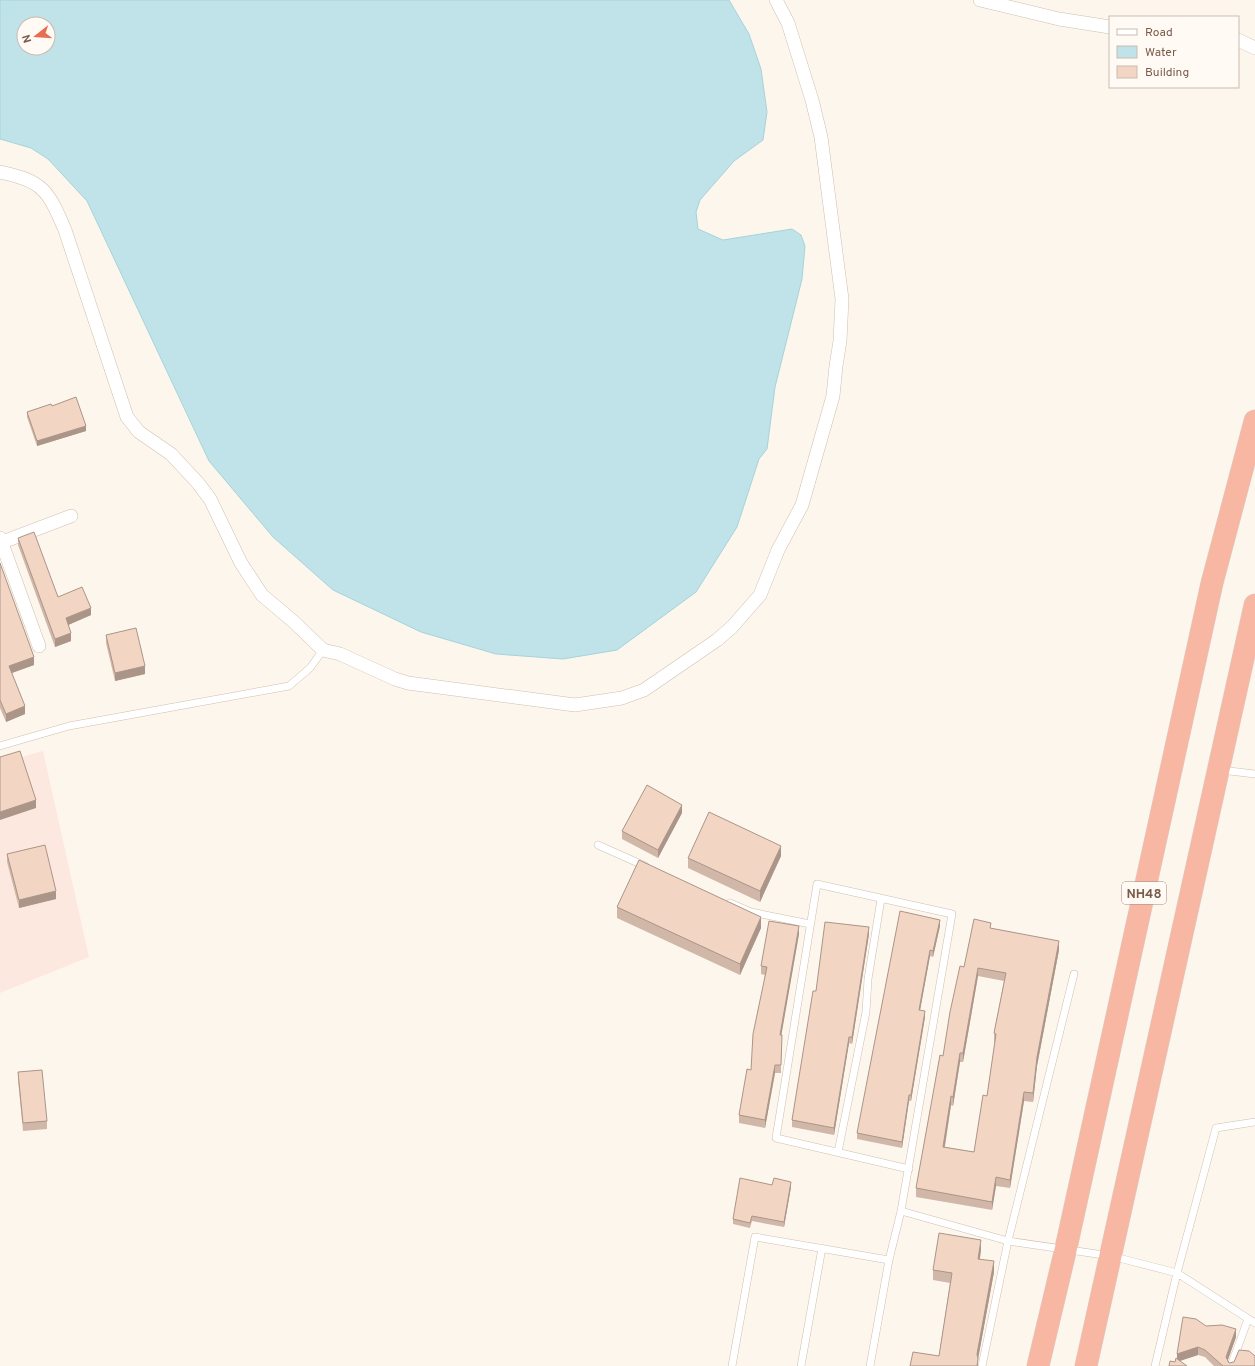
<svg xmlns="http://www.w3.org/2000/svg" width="1255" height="1366" viewBox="0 0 1255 1366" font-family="Overpass,sans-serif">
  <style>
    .commercial { fill: #fde8e0 }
    .water { fill: #bfe3e8; stroke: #a5d3da; fill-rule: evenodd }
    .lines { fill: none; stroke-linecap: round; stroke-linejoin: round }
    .lane-casing { stroke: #d1beb0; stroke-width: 8 }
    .street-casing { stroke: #d1beb0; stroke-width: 14 }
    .highway-casing { stroke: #dad1cd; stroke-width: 23 }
    .lane { stroke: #fff; stroke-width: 7 }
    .street { stroke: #fff; stroke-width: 13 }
    .highway { stroke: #f7b7a3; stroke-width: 22 }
    .wall { fill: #d1b7a8; fill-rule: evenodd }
    .shaded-wall { fill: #aa9588 }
    .building { fill: #f3d5c3; stroke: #aa9588; fill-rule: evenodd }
    .labels { text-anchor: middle; stroke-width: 4; stroke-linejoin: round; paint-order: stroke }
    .shield { fill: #fffaf3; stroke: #a28b7f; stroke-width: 1 }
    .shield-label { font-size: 13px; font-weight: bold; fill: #7a5c4d }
  </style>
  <rect width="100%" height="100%" fill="#fdf6ec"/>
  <path class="commercial" d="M43,751L89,957L0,993V763Z"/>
  <path class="water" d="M0,0H729L749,34L761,69L767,112L763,140L734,161L700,200L696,212L698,229L723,240L792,229L801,235L805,246L802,279L775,387L767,449L759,459L737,527L696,592L617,650L563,659L496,654L421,632L333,590L273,537L209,461L87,201L48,159L31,148L0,139ZM24,24H48V48H24Z"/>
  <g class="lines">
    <defs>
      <path id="lane" d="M0,746L69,726L289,686L310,668L323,650
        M1221,770L1255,774
        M598,845L645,866
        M730,903L751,912L810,924
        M1074,974L1008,1241L1111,1256L1177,1273L1255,1323
        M838,1152L866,1012L868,979L881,899
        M901,1211L952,914L817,884L776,1138L909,1169
        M732,1366L755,1237L889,1260
        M801,1366L822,1248
        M870,1366L889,1260L901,1211L1008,1241L982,1366
        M1155,1366L1177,1273L1216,1128L1255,1122
        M1231,1366L1248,1319"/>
      <path id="street" d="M980,0L1059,19L1110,27
        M1238,40L1255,48
        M0,172C43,181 48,190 65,230L127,417L139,432L171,454L198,483L210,499L241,563L262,595L294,622L323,650L340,654L395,679L408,683L575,705L622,698L644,690L717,640L732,627L760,595L778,550L802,505L833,396L836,366L840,341L842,299L821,137L812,100L788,23L776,0
        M0,538L39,646
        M0,543L71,516"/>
      <path id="highway" d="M1038,1366L1066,1248L1212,583L1255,421
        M1086,1366L1255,605"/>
    </defs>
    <use href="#lane" class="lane-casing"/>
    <use href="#street" class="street-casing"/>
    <use href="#highway" class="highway-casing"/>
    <use href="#lane" class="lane"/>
    <use href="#street" class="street"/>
    <use href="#highway" class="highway"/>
  </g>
  <path class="wall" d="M27,412L86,431L37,446L27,417Z
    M18,538L58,597L91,615L68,625L71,641L55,647L18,545Z
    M0,563L34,665L12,673L25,714L6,722L0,708Z
    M106,635L145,674L115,681L106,643Z
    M682,813L658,858L622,839V831Z
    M7,854L56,899L19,908L7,862Z
    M781,856L760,902L688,868V858Z
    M617,907L761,928L740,975L617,918Z
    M940,920V926L933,957L930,956L920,1010L925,1017L911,1101H909L902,1148L857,1139V1133Z
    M991,928L1059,950L1037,1066L1033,1102L1024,1101L1010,1188L996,1186L992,1210L916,1197V1188L943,1056L964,967ZM978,976L1004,981L994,1033V1042L995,1043L987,1096L974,1152L945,1147L951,1105L953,1106L960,1062H963Z
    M799,934L781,1035V1073H775L765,1128L739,1123V1115L751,1070L765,975L761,974V966Z
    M869,934L852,1044L849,1043L834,1135L792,1127V1120L816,991Z
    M18,1072L47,1121V1129L23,1131L18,1080Z
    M772,1185L791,1187L784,1227L752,1221L750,1228L733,1224V1219Z
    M981,1250L980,1259L994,1272L978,1358V1366L939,1356L950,1283L933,1280V1270Z
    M1206,1326L1236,1337L1228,1360L1229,1363L1255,1366H1214L1205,1357L1198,1355L1175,1362L1177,1358Z"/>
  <path class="shaded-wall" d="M86,426V431L37,446V441Z
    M91,608V615L66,626V618Z
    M71,633V641L55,647V639Z
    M34,657V665L9,674V666Z
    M145,666V674L115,681V673Z
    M25,706V714L6,722V714Z
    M36,800V808L0,820V812Z
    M682,805V813L658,858V850Z
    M781,846V856L760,902V891Z
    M56,891V899L19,908V900Z
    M761,917V928L740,975V964Z
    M940,920V926L933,957V951Z
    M799,926V934L780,1043V1035Z
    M869,927V934L852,1044V1037Z
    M1059,941V950L1037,1066L1033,1102V1093L1037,1057Z
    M930,950V956L919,1016V1010Z
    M978,968V976L963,1062V1053Z
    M925,1011V1017L911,1101V1095Z
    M849,1037V1043L834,1135V1128Z
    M960,1053V1062L953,1106V1097Z
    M775,1065V1073L765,1128V1120Z
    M1024,1092V1101L1010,1188V1180Z
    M909,1095V1101L902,1148V1142Z
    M951,1096V1105L943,1156V1147Z
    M996,1177V1186L992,1210V1202Z
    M791,1182V1187L784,1227V1222Z
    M981,1240V1250L978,1269V1259Z
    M994,1261V1272L977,1365V1354Z
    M1236,1329V1337L1226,1365V1357Z
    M1198,1347V1355L1177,1362V1354Z"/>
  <path class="building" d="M76,397L86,426L37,441L27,412L51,404L52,406Z
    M34,532L58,597L82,587L91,608L66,618L71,633L55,639L18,538Z
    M0,563L34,657L9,666L25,706L6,714L0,700Z
    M136,628L145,666L115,673L106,635Z
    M20,751L36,800L0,812V757Z
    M647,785L682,805L658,850L622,831Z
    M709,812L781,846L760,891L688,858Z
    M45,845L56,891L19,900L7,854Z
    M639,860L761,917L740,964L617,907Z
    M900,911L940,920L933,951L930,950L919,1010L925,1011L911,1095H909L902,1142L857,1133Z
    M974,919L991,923L990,928L1059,941L1037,1057L1033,1093L1024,1092L1010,1180L996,1177L992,1202L916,1188L940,1055L943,1056L950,1012L960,966L964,967ZM978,968L1006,973L994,1033L996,1034L987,1096L983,1095L974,1152L943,1147L951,1096L953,1097L960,1053H963Z
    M769,921L799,926L780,1035H782L781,1065H775L765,1120L739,1115L747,1069L751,1070L753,1034L767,967L761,966Z
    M825,922L869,927L852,1037H849L834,1128L792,1120L813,991H816Z
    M42,1070L47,1121L23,1123L18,1072Z
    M740,1178L772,1185L774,1178L791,1182L784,1222L752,1216L750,1223L733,1219Z
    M939,1233L981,1240L978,1259L994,1261L977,1354L978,1359L977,1366H910L913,1352L939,1356L952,1273L933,1270Z
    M1183,1317L1196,1319L1206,1326L1222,1325L1236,1329L1226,1357L1229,1363L1234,1362L1239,1350L1249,1351L1255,1356V1366H1223L1205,1350L1198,1347L1177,1354Z
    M1176,1358L1187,1366H1169L1170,1361L1175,1362Z"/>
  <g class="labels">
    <rect class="shield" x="1122" y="882" width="44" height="22" rx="3"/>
    <g class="shield-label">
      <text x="1144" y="898">NH48</text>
    </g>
  </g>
  <rect x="1109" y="16" width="130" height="72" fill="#fffaf3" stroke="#cabbb1"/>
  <rect x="1117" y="29" width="20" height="6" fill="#ffffff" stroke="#cabbb1"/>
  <text x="1145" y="36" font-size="12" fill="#7a5c4d">Road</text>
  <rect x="1117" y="46" width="20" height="12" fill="#bfe3e8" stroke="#cabbb1"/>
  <text x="1145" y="56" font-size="12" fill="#7a5c4d">Water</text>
  <rect x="1117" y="66" width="20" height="12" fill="#f3d5c3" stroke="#cabbb1"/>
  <text x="1145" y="76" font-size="12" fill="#7a5c4d">Building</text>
  <g transform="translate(36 36) rotate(253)"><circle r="19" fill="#fffaf3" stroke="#cabbb1"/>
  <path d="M0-3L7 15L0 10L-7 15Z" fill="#e76f51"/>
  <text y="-6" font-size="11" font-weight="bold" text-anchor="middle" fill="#7a5c4d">N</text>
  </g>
</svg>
